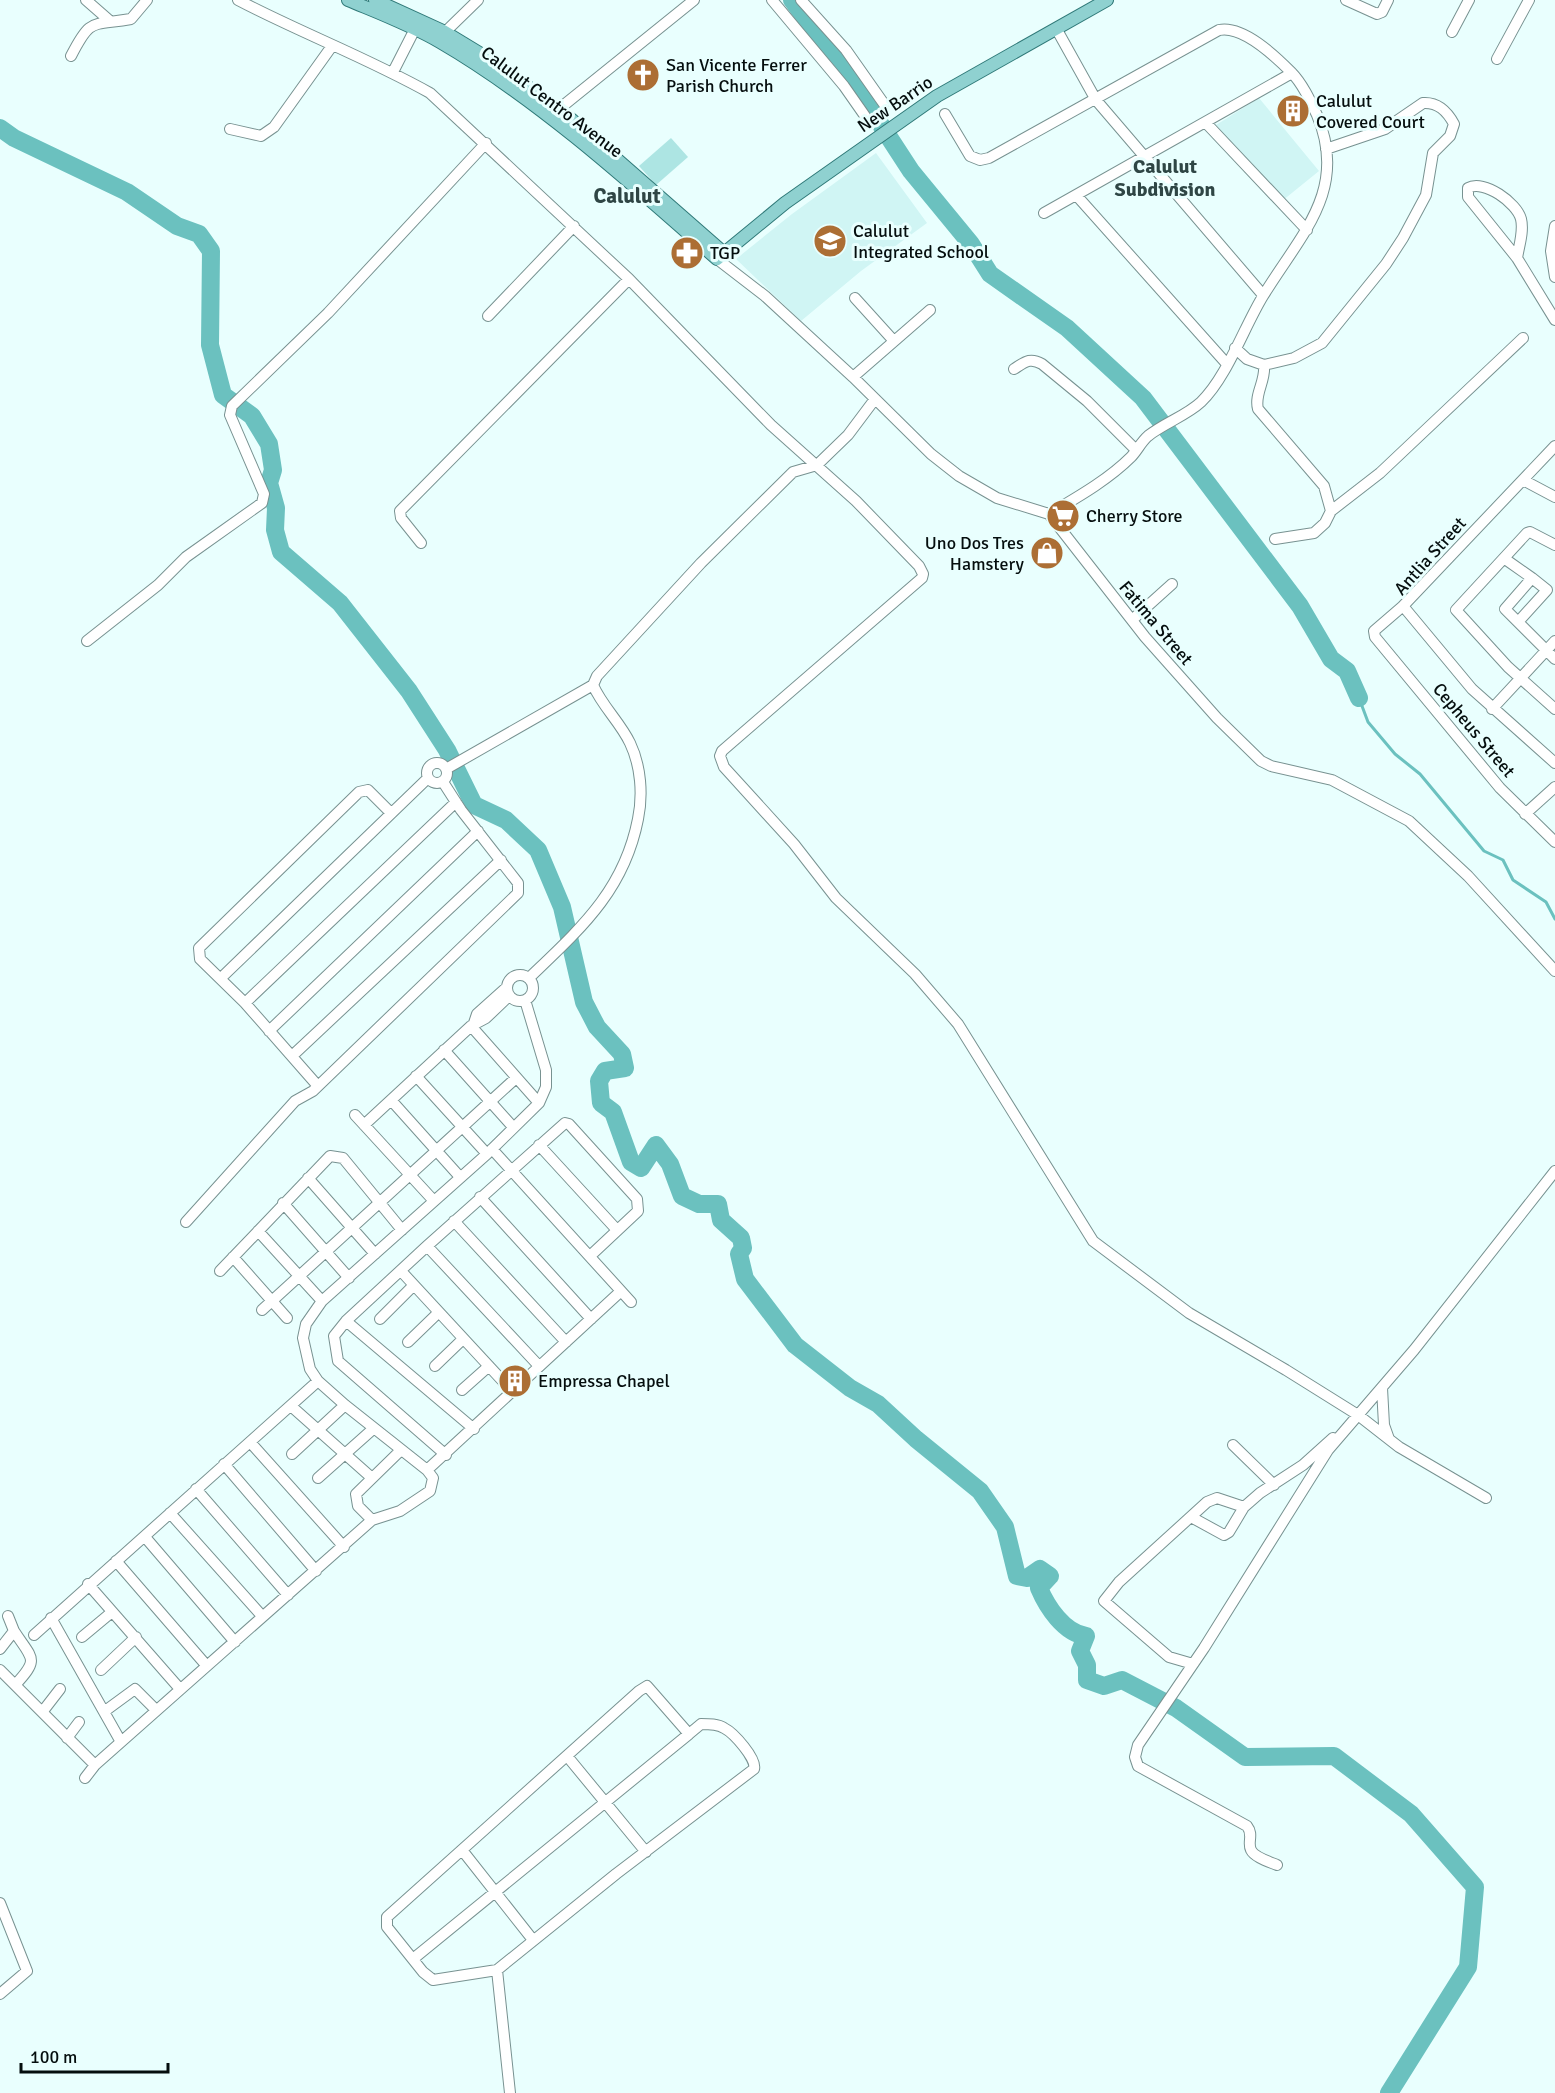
<svg xmlns="http://www.w3.org/2000/svg" width="1555" height="2093" viewBox="0 0 1555 2093" font-family="Signika,sans-serif">
  <style>
    .built { fill: #d0f5f4 }
    .garden { fill: #ade5e3 }
    .lines { fill: none; stroke-linecap: round; stroke-linejoin: round }
    .stream { stroke: #6bc1bf; stroke-width: 3 }
    .river { stroke: #6bc1bf; stroke-width: 18 }
    .minor-casing { stroke: #789291; stroke-width: 12 }
    .major-casing { stroke: #2f7978; stroke-width: 14 }
    .minor { stroke: #fff; stroke-width: 10 }
    .major { stroke: #8fd1d0; stroke-width: 12 }
    .labels { text-anchor: middle; stroke-width: 6; stroke-linejoin: round; paint-order: stroke }
    .poi-label { font-size: 18px; fill: #050e0e; stroke: #e9fffe; text-anchor: start }
    .street-label { font-size: 18px; fill: #050e0e; stroke: #e9fffe }
    .neighbourhood-label { font-size: 20px; font-weight: bold; fill: #2f4645; stroke: #e9fffe }
    .quarter-label { font-size: 21px; font-weight: bold; fill: #2f4645; stroke: #e9fffe }
  </style>
  <rect width="100%" height="100%" fill="#e9fffe"/>
  <path class="built" d="M1259,98L1319,171L1282,201L1216,125Z
    M876,153L927,223L861,271L801,321L736,259L792,214Z"/>
  <path class="garden" d="M671,138L688,157L656,185L639,166Z"/>
  <g class="lines">
    <path class="stream" d="M1359,698L1368,722L1395,754L1420,774L1484,851L1503,860L1513,880L1546,902L1555,919"/>
    <path class="river" d="M792,0L853,82L911,171L971,244L990,274L1067,328L1143,398L1300,606L1331,659L1347,671L1359,698
      M0,128L14,138L127,192L177,226L199,234L211,251L210,345L223,395L252,416L269,444L273,470L269,483L276,508L275,530L281,552L340,603L409,691L447,750L474,805L506,820L538,850L562,907L584,1002L597,1027L622,1054L625,1068L605,1071L599,1081L601,1103L613,1112L631,1162L641,1168L656,1145L670,1164L682,1196L699,1204H718L721,1220L741,1238L743,1248L739,1254L745,1279L795,1345L850,1388L878,1404L916,1439L980,1491L1005,1527L1017,1576L1027,1578L1040,1569L1050,1576L1039,1588C1047,1607 1064,1633 1086,1636L1080,1651L1087,1665V1680L1104,1686L1122,1680L1176,1708L1245,1757L1334,1756L1411,1814L1475,1887L1468,1967L1389,2093"/>
    <defs>
      <path id="minor" d="M86,0L110,21
        M238,0C301,33 368,58 430,93L629,279L771,425L856,501L919,566L923,574L922,578L722,751L720,756L724,767L794,844L836,898L915,974L958,1024L1093,1241L1189,1313L1286,1370L1358,1415L1399,1447L1486,1498
        M772,0L844,86L865,116
        M801,0L846,50L884,104
        M1346,0L1377,14L1382,12L1388,0
        M1057,30L1096,100L1263,295
        M1452,32L1469,0
        M440,37L478,0
        M71,56C91,17 91,26 131,19L147,0
        M1497,59L1529,0
        M393,72L419,21
        M554,113L694,0
        M945,114L970,156L980,160L989,158L1219,30C1243,25 1275,56 1291,72C1302,83 1310,100 1317,115C1349,191 1300,235 1263,296C1244,327 1227,377 1201,402C1186,416 1164,423 1148,436C1141,442 1137,451 1131,457C1108,480 1076,498 1049,514
        M1206,123L1307,230
        M230,129L261,136L274,127L332,46
        M1077,196L1226,363
        M1044,213L1292,73
        M1555,226L1551,251L1555,277
        M1517,258C1519,246 1524,231 1521,219C1517,203 1484,179 1468,188V197L1517,258L1555,320
        M717,259L765,296L853,377L931,454L959,476L997,498L1049,514L1145,637L1217,718L1261,761L1271,766L1332,780L1409,821L1468,876L1555,971
        M855,298L893,340
        M488,316L574,226
        M1235,348L1247,359L1264,365L1294,358L1322,343L1386,264L1403,238L1426,195L1433,153L1450,136L1454,124C1447,111 1438,102 1423,103L1385,129L1326,149
        M1264,365C1266,381 1254,394 1258,409L1324,486L1331,511
        M1014,369C1025,362 1030,357 1042,364L1087,401L1136,450
        M853,377L930,310
        M1555,446L1403,606L1472,689L1555,763
        M1523,480L1555,497
        M1275,539L1314,533L1325,523L1331,511L1380,473L1523,338
        M421,543L401,518L400,511L629,279
        M1555,545L1530,532L1527,533L1456,610L1508,667L1555,709
        M1505,559L1532,578L1505,609L1555,659
        M1403,606L1374,631L1375,637L1500,788L1555,842
        M1132,620L1172,584
        M1518,622L1547,590L1532,578
        M87,641L158,585L186,557L262,503L264,494L230,415L232,406L328,313L486,143
        M1492,709L1555,641
        M427 773a10 10 0 1 1 20 0a10 10 0 1 1-20 0Z
        M446,769L593,685
        M1525,814L1555,787
        M507 988a13 13 0 1 1 26 0a13 13 0 1 1-26 0Z
        M221,978L428,778
        M529,978C580,929 624,891 638,819C643,795 641,766 630,743C620,722 602,706 593,685L597,676L701,563L793,472L817,465L848,435L875,399
        M245,1003L456,802
        M474,1023L477,1014L506,988
        M471,1026L539,1103
        M269,1031L478,831
        M444,1050L513,1127
        M292,1056L501,860
        M416,1076L487,1154
        M317,1085L245,1003L200,959L199,948L359,792L368,790L391,813
        M391,1100L460,1177
        M355,1115L434,1201
        M364,1125L471,1026L486,1018L509,996
        M539,1145L617,1230
        M492,1149L631,1302
        M308,1178L375,1254
        M480,1197L591,1319
        M283,1203L349,1278
        M454,1221L566,1342
        M186,1222L295,1101L313,1091L518,893V883L461,810L443,782
        M258,1231L322,1301
        M427,1246L539,1366
        M233,1257L287,1318
        M220,1271L330,1156L343,1158L402,1230
        M401,1271L511,1390
        M262,1310L516,1078
        M380,1319L413,1286
        M346,1321L474,1429
        M408,1342L438,1313
        M435,1366L463,1339
        M1382,1388L1384,1425L1389,1439
        M462,1390L489,1366
        M291,1406L372,1478
        M250,1442L344,1547
        M1233,1445L1274,1485
        M292,1454L345,1405
        M446,1455L338,1361L334,1336L346,1321L427,1246L565,1123L569,1124L637,1199L638,1211L590,1256
        M224,1464L316,1571
        M427,1470L620,1292
        M318,1478L373,1429
        M196,1489L288,1595
        M170,1513L262,1616
        M1191,1517L1224,1535L1229,1532L1244,1507
        M372,1520L358,1506L356,1494L400,1451
        M145,1537L235,1642
        M116,1561L206,1665
        M88,1584L180,1689
        M8,1616L14,1631
        M51,1618L121,1742
        M34,1635L318,1381
        M82,1637L112,1612
        M0,1649L14,1631C32,1659 40,1658 16,1684
        M1193,1664L1169,1657L1104,1601L1119,1582L1207,1502L1217,1498L1244,1507L1260,1493L1303,1465L1333,1438
        M0,1670L95,1765L372,1520L400,1511L430,1491L433,1478L427,1470L345,1405L318,1381L310,1369L303,1338L306,1324L322,1301L487,1154L539,1103L546,1087V1070L525,1000
        M101,1670L136,1637
        M647,1686L689,1734L701,1724C709,1724 718,1724 724,1728C734,1733 757,1759 754,1769L616,1874L497,1970L433,1980L423,1972L387,1927V1917L639,1691Z
        M43,1711L60,1689
        M105,1711L135,1689L156,1710
        M67,1738L79,1722
        M567,1756L646,1852
        M85,1778L95,1765
        M462,1850L533,1940
        M1277,1865C1270,1862 1254,1857 1251,1850C1247,1842 1254,1835 1247,1826L1138,1766L1135,1757L1138,1745L1204,1648L1328,1450L1414,1350L1555,1171
        M0,1903L27,1971L0,1994
        M413,1959L689,1734
        M497,1970L510,2093"/>
      <path id="major" d="M348,0C379,13 411,25 440,42C538,99 632,184 717,259L785,203L937,96L1107,0
        M375,0L443,31L499,65L571,119L724,253"/>
    </defs>
    <use href="#minor" class="minor-casing"/>
    <use href="#major" class="major-casing"/>
    <use href="#minor" class="minor"/>
    <use href="#major" class="major"/>
  </g>
  <defs>
    <symbol id="church-disc" viewBox="-11 -11 22 22"><circle r="9.5" fill="#ac6e34" stroke="#e9fffe"/><path d="M-1.2-6h2.4v3.5h3.3v2.4h-3.3V6h-2.4V-.1h-3.3v-2.4h3.3Z" fill="#fff"/></symbol>
    <symbol id="building-disc" viewBox="-11 -11 22 22"><circle r="9.5" fill="#ac6e34" stroke="#e9fffe"/><path d="M-4-6H4V6H1V3H-1V6H-4ZM-2.5-4.3h1.7v1.8h-1.7ZM.8-4.3h1.7v1.8H.8ZM-2.5-1h1.7V.8h-1.7ZM.8-1h1.7V.8H.8Z" fill="#fff"/></symbol>
    <symbol id="school-disc" viewBox="-11 -11 22 22"><circle r="9.5" fill="#ac6e34" stroke="#e9fffe"/><path d="M0-5L7-2L0 1L-7-2ZM-4 1L0 2.5L4 1V4Q0 6-4 4Z" fill="#fff"/></symbol>
    <symbol id="pharmacy-disc" viewBox="-11 -11 22 22"><circle r="9.5" fill="#ac6e34" stroke="#e9fffe"/><path d="M-2-6h4v4h4v4h-4v4h-4v-4h-4v-4h4Z" fill="#fff"/></symbol>
    <symbol id="supermarket-disc" viewBox="-11 -11 22 22"><circle r="9.5" fill="#ac6e34" stroke="#e9fffe"/><path d="M-6-5.5h2.5l.6 2H6L4.5 2H-2.5L-4.4-4H-6ZM-1.5 3.2a1.3 1.3 0 1 0 .1 0ZM3 3.2a1.3 1.3 0 1 0 .1 0Z" fill="#fff"/></symbol>
    <symbol id="shop-disc" viewBox="-11 -11 22 22"><circle r="9.5" fill="#ac6e34" stroke="#e9fffe"/><path d="M-5-2.5h2.3a2.7 3.5 0 0 1 5.4 0H5L5.5 6h-11ZM-1.5-2.5h3a1.5 2.3 0 0 0-3 0Z" fill="#fff"/></symbol>
  </defs>
  <g fill-rule="evenodd">
    <use href="#church-disc" x="624" y="56" width="38" height="38"/>
    <use href="#building-disc" x="1274" y="92" width="38" height="38"/>
    <use href="#school-disc" x="811" y="222" width="38" height="38"/>
    <use href="#pharmacy-disc" x="668" y="234" width="38" height="38"/>
    <use href="#supermarket-disc" x="1044" y="497" width="38" height="38"/>
    <use href="#shop-disc" x="1028" y="534" width="38" height="38"/>
    <use href="#building-disc" x="496" y="1362" width="38" height="38"/>
  </g>
  <g class="labels">
    <g class="poi-label">
      <text x="666" y="71">San Vicente Ferrer<tspan x="666" dy="21">Parish Church</tspan></text>
      <text x="1316" y="107">Calulut<tspan x="1316" dy="21">Covered Court</tspan></text>
      <text x="853" y="237">Calulut<tspan x="853" dy="21">Integrated School</tspan></text>
      <text x="710" y="259">TGP</text>
      <text x="1086" y="522">Cherry Store</text>
      <text x="1024" y="549" text-anchor="end">Uno Dos Tres<tspan x="1024" dy="21">Hamstery</tspan></text>
      <text x="538" y="1387">Empressa Chapel</text>
    </g>
    <g class="street-label">
      <text transform="translate(552 102) rotate(37)" y="6">Calulut Centro Avenue</text>
      <text transform="translate(895 104) rotate(-34)" y="6">New Barrio</text>
      <text transform="translate(1430 556) rotate(-48)" y="6">Antlia Street</text>
      <text transform="translate(1156 623) rotate(50)" y="6">Fatima Street</text>
      <text transform="translate(1474 730) rotate(50)" y="6">Cepheus Street</text>
    </g>
    <g class="neighbourhood-label">
      <text x="1165" y="173">Calulut<tspan x="1165" dy="23">Subdivision</tspan></text>
    </g>
    <g class="quarter-label">
      <text x="627" y="203">Calulut</text>
    </g>
  </g>
  <path d="M21 2063v9h147v-9" fill="none" stroke="#050e0e" stroke-width="3"/>
  <text x="30" y="2063" font-size="18" fill="#050e0e" stroke="#e9fffe" stroke-width="4.5" paint-order="stroke">100 m</text>
</svg>
